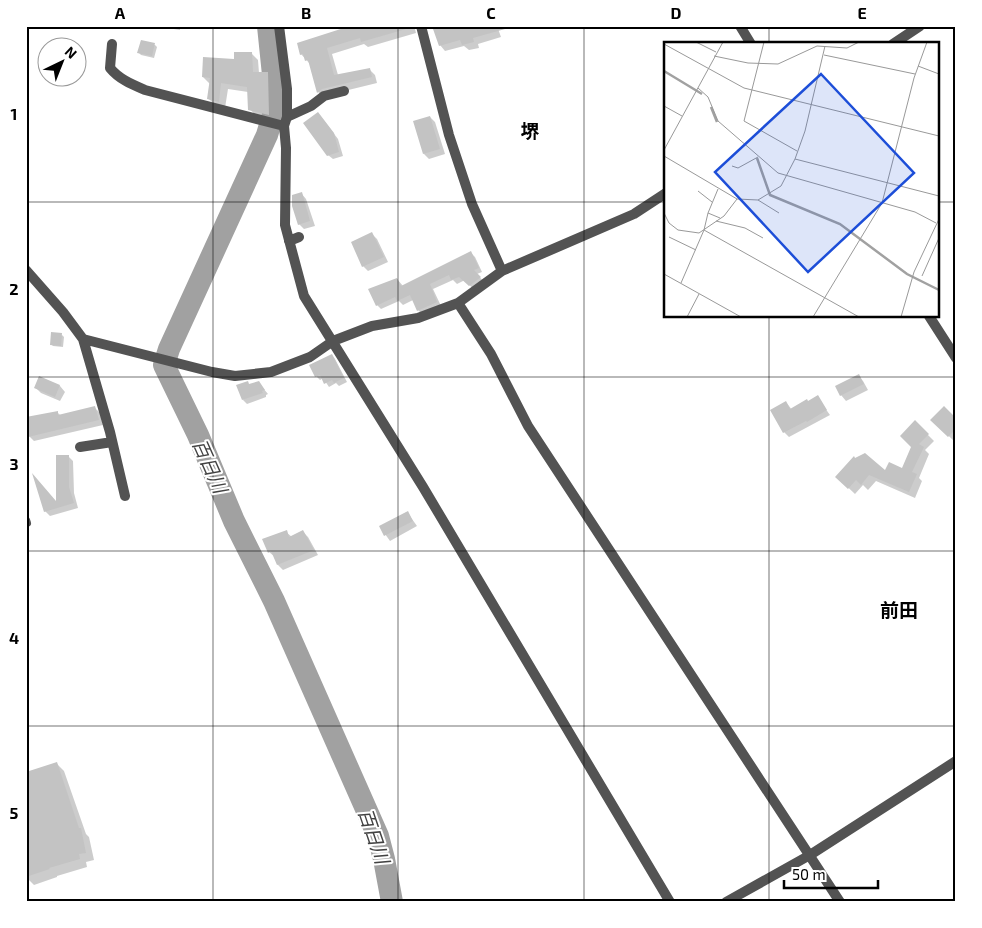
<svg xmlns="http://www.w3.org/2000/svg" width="982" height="928" viewBox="0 0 982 928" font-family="'Exo 2','Noto Sans JP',sans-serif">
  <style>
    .shadow { fill: #0003 }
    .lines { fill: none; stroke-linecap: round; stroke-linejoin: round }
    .river { stroke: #a1a1a1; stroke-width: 22 }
    .building { fill: #c3c3c3 }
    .service { stroke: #535353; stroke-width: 8 }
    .minor { stroke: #535353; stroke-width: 10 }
    .tertiary { stroke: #535353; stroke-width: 10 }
    .grid { fill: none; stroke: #000; stroke-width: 1; stroke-opacity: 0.55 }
    .labels { text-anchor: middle; stroke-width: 4; stroke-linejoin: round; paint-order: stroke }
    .neighbourhood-label { font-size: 19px; font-weight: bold; fill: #000; stroke: #fff }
    .water-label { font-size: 19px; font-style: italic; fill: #424242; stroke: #fff }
    .inset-river { fill: none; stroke: #a1a1a1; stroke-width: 2.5 }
    .inset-road { fill: none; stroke: #999; stroke-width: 1 }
    .view { fill: #1d4ed8; fill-opacity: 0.15; stroke: #1d4ed8; stroke-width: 2.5 }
    .inset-edge { fill: none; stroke: #000; stroke-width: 2.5 }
    .neatline { fill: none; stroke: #000; stroke-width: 2 }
    .grid-label { font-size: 16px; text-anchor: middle; font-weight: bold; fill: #000 }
  </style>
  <rect width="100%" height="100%" fill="#fff"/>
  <path class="shadow" d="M155,26H180V30Z
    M363,26H421L415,29L416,33L368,47L364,44L332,54L338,75L369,69L375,75L377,83L328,95L324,97L318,92L310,64L301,54Z
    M434,26H497L501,37L478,44L479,48L469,50L464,46L445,51L440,45Z
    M141,41L155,45L157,47L154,58L141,55L139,53Z
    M252,54L258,60L259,73H267L274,80L275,121L256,116L250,109L248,92L228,89L225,108L215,105L208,98L210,84L203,77Z
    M430,117L435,122L445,154L429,159L424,154Z
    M322,118L338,139L343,156L333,159L328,155Z
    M301,193L306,199L315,226L304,229L299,224Z
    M372,234L377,239L388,262L368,271L363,266Z
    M471,253L475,257L482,272L477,274L484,282L474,290L465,280L457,284L453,280L433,289L441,306L423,315L418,310L413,300L403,305L399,301L381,309L377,305L397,279L403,286Z
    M62,335L64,337L63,347L53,346L51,344Z
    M332,355L335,359L347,382L339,386L336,383L329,387L323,378L320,380L316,376Z
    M858,376L863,381L868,390L846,401L841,395Z
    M40,378L60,386L65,392L60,401L41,393L36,388Z
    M258,382L268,394L266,395V397L247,404L243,400L250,385Z
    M817,397L830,415L789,437L784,432L772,410L786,402L792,410Z
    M95,408L100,413L103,425L34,441L29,436L26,418L57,412L61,416Z
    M956,419V440L954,441L932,420Z
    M915,422L934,441L925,450L929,454L919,478L922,481L915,498L876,481L868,490L863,485L855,494L837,477L903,469L913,447Z
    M68,456L73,461L74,493L78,508L50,516L45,511L57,503Z
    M407,512L417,526L390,541L380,527Z
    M286,532L292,537L303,532L308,537L318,555L283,570L278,565L275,557L269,552Z
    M56,763L64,771L86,834L89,837L94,860L86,862L87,867L57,876V877L34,885L26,877V774Z"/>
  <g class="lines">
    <path class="river" d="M268,26L275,94L273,115L267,135L169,349L164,365L198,435L234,521L274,601L378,836L384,859L392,902"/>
  </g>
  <path class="building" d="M350,26H406V29L361,42L360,38L327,48L334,75L370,68L372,77L322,89L317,93L308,60L305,61L303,54L300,55L297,43Z
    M442,26H504L505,29L473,38L474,42L462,45L460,40L439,46L433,29Z
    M141,40L155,43L152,56L137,53Z
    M234,52H252L253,72H268L269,115L248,110L247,87L221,83L219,102L207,99L210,78L202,77L203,57L234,59Z
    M318,112L334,133L339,152L327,156L303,123Z
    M430,116L440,149L423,154L413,121Z
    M302,192L310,221L298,225L292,206V195Z
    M372,232L384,257L362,267L351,242Z
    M471,251L479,268L474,270L481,277L469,286L459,277L451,280L449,275L430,284L437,302L417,311L410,295L397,301L395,297L376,306L368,289L397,278L401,286Z
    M51,332L62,333L61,346L50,345Z
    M332,354L344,378L334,383L332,380L324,384L320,375L315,377L309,365Z
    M859,374L864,384L840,396L835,386Z
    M39,376L60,385L55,397L34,388Z
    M248,381L249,384L259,381L265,390L262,391L263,393L242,400L236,385Z
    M818,395L827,410L807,422L806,421L783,433L770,410L786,401L790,409L807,399L808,401Z
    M95,406L99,420L28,437L26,417L58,411V415Z
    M944,406L956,418V429L948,437L930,420Z
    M915,420L929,434L919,444L924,447L912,472L917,474L909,492L869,475L861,485L856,480L848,489L835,477L854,456L855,458L865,453L885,470L889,462L902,468L911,447L900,436Z
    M56,455H69V487L74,503L44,512L32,473L56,501Z
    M408,511L413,521L384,536L379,526Z
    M287,530L289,537L303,530L314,550L277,565L271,551L268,553L262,539Z
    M57,762L79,828H81L86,853L79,854L80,859L49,868L50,869L26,877V772Z"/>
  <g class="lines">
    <path class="service" d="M26,520L27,523"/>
    <path class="minor" d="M279,26L287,89V117L284,126L286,148L285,225L304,296L423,487L670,902
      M421,26L449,135L472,204L502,271
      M740,26L751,44
      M112,44L110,68C119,79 131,84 145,90L284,126
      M893,44L920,26
      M287,117L311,106L324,96L344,91
      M289,241L299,237
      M26,270L63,312L83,339L110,432L125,496
      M458,303L491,354L528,426L840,902
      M929,316L956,358
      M83,339L212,372L235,376L271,372L310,357L333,341L372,326L418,318L458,303L502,271L634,214L666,193
      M80,447L112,442"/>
    <path class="tertiary" d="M726,902L810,855L956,761"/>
  </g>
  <path class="grid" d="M213,26V902M398,26V902M584,26V902M769,26V44M26,202H666M938,202H956M769,316V902M26,377H956M26,551H956M26,726H956"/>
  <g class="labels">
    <g class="neighbourhood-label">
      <text x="530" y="138">堺</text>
      <text x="899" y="617">前田</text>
    </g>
    <g class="water-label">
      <text transform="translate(210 466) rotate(66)" y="7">百日川</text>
      <text transform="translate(374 836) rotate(71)" y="7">百日川</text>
    </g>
  </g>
  <g transform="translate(664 42)">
    <rect width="275" height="275" fill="#fff"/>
    <path class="inset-river" d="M0,29L38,52M47,65L53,80M93,116L106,153L176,182L243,232L275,248"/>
    <path class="inset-road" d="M32,0L52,10M100,0L80,79L133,109M0,2L80,46L275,94M160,13L251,32M50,14L84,21L114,22L153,4L183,6L195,0M254,24L275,32M34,46L44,55L54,79L114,131L251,170L272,181M0,64L18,74M0,108L59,0M0,114L73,157L94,158L115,171M131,117L275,154M68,124L74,126L94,115M34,149L48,160M94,158L117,144L131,117L141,89L161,4M0,171L5,181L14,188L35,191L60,174L73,157M44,171L54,147M52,179L81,186L99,196M40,188L195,275M40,188L44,171L56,176M5,195L32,208M0,232L77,275M258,234L275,196M17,241L40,188M23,275L35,252M149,275L218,161L250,36L263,0M237,275L250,230L275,177"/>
    <path class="view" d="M157,32L250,131L144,230L51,130Z"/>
    <rect width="275" height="275" class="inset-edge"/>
  </g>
  <rect width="982" height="928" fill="none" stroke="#ffffff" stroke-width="55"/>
  <g transform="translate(62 62) rotate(43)"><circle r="24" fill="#ffffff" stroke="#999999"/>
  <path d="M0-4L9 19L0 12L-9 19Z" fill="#000000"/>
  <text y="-8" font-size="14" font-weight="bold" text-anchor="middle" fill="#000000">N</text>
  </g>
  <path d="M784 880v8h94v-8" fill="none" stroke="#000000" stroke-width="2.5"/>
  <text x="792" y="880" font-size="15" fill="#000000" stroke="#ffffff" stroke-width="4" paint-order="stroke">50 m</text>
  <rect x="28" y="28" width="926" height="872" class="neatline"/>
  <g class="grid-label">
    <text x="120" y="19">A</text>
    <text x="306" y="19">B</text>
    <text x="491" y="19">C</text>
    <text x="676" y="19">D</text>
    <text x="862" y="19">E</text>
    <text x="14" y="120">1</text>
    <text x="14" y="295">2</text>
    <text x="14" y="470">3</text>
    <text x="14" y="644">4</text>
    <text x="14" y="819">5</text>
  </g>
</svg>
